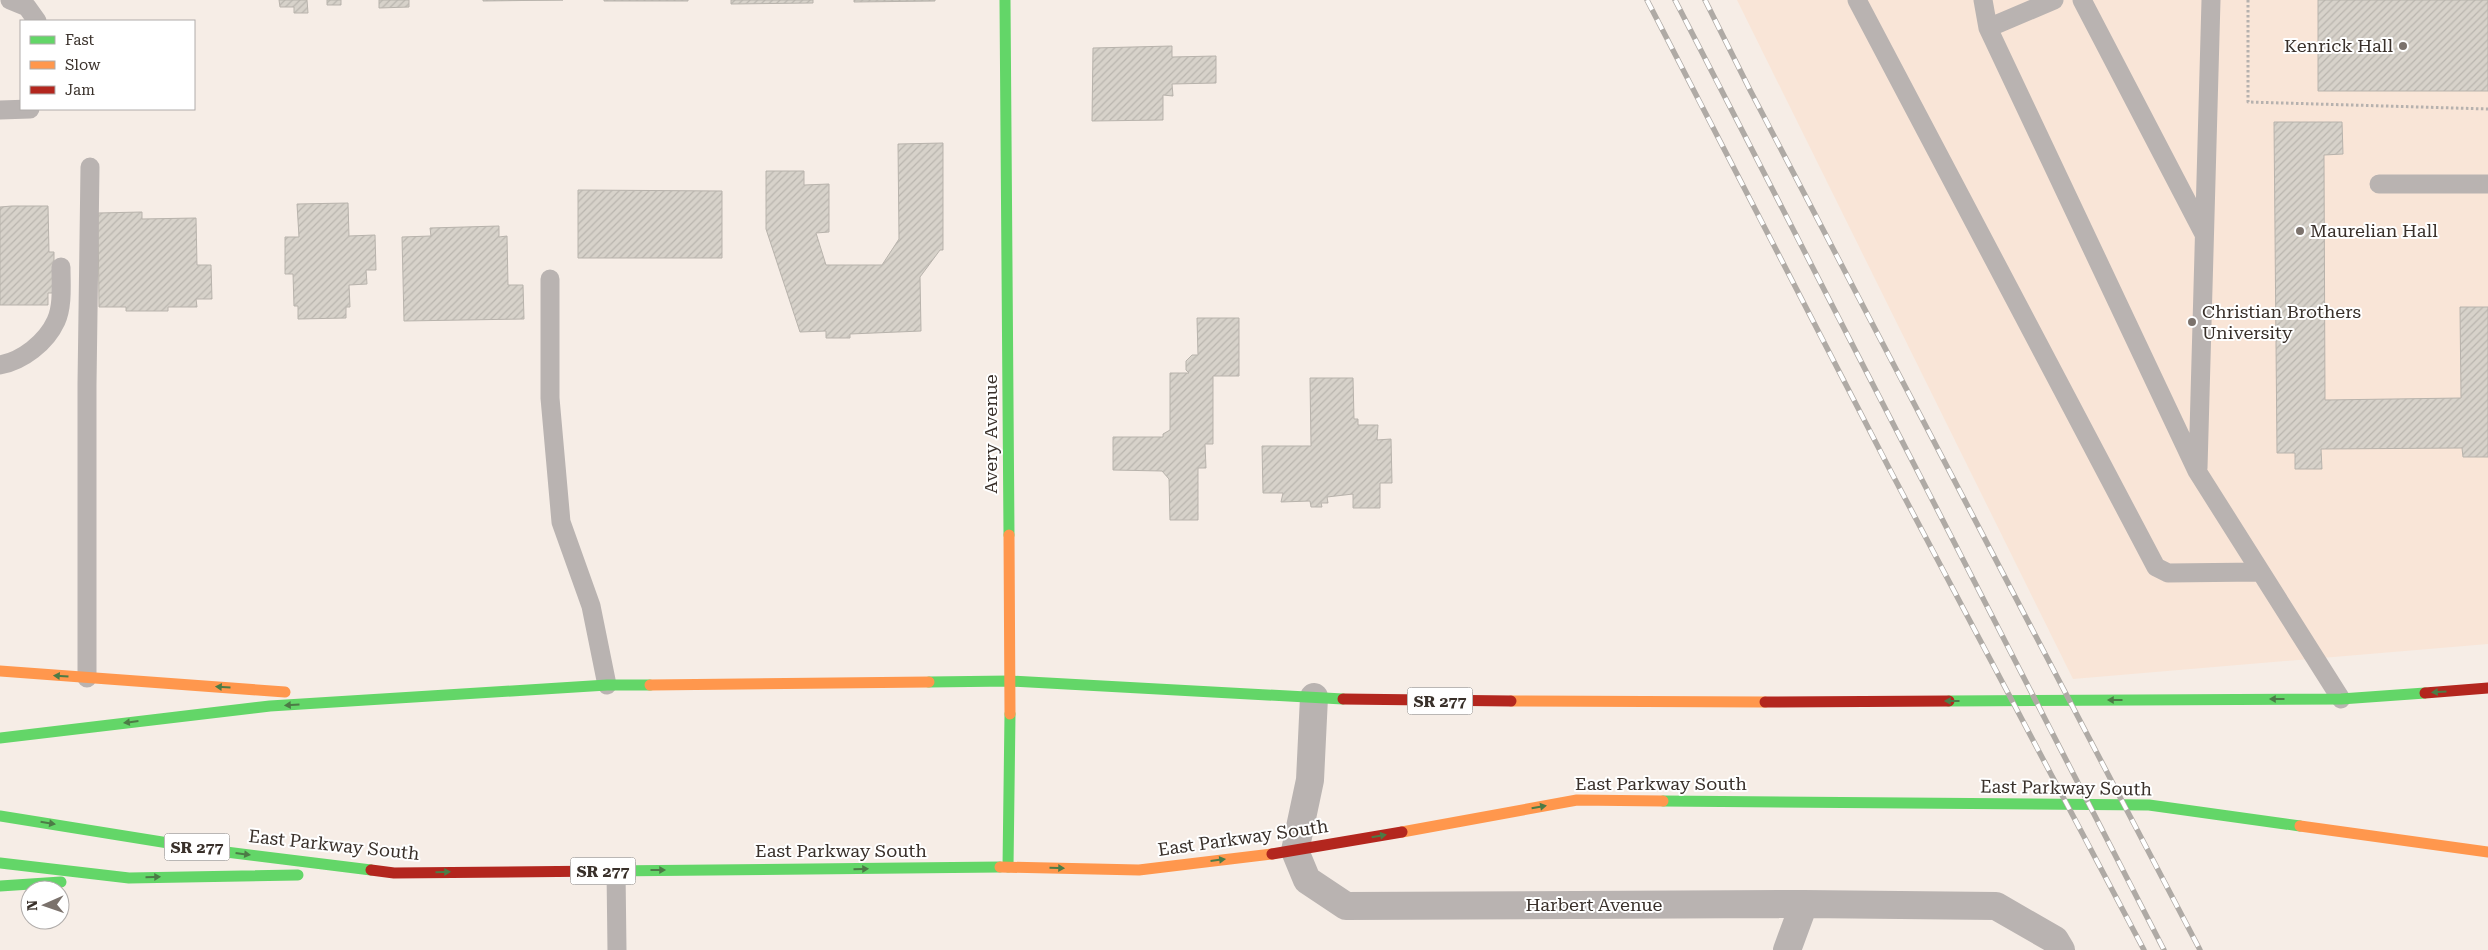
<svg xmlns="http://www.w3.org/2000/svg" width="2488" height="950" viewBox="0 0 2488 950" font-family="'Roboto Serif',serif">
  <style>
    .built { fill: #f9e5d7 }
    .building { fill: url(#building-hatch); stroke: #b8b3ac }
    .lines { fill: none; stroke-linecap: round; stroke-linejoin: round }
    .path { stroke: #b6b1ae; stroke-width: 3; stroke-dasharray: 2.5 2.5; stroke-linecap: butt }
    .lane { stroke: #b9b3b1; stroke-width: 19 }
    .street { stroke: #b9b3b1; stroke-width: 28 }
    .fast { stroke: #63d668; stroke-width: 11 }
    .slow { stroke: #ff974d; stroke-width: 11 }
    .jam { stroke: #b3261e; stroke-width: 11 }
    .rail-casing { stroke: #afaaa5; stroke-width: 5.5 }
    .rail { stroke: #fff; stroke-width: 4; stroke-dasharray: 11; stroke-linecap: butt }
    .oneway { fill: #4c7b46 }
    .poi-dot { fill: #7b726c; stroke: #fff; stroke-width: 2 }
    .labels { text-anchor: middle; stroke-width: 4; stroke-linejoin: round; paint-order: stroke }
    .shield { fill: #fff; stroke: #746e6a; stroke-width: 1 }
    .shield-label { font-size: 16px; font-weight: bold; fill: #39302a }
    .poi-label { font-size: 18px; fill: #39302a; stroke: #fff; text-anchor: start }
    .street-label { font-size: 18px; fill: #39302a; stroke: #fff }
  </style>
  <defs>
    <pattern id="building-hatch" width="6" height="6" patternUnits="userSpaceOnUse" patternTransform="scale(1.25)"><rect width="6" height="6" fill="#d7d2ca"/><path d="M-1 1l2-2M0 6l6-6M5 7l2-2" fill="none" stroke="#b9b5ae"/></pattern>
  </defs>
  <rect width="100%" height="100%" fill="#f6ede6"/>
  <path class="built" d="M1737,0H2488V644L2073,679Z"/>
  <path class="building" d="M279,0H307L308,13H294V7H280Z
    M327,0H341V5H327Z
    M379,0H409V7L379,8Z
    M483,0H563L483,1Z
    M604,0H688V1H604Z
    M731,0H813V3L731,4Z
    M854,0H935V1L854,2Z
    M2318,0H2488V91H2318Z
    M1172,46V57L1216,56V83L1172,84L1173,96L1163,95V120L1092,121L1093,48Z
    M2274,122H2342L2343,154L2324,155L2325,400L2461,398L2460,307H2488V457H2463L2462,448L2321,449L2322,469H2295V453H2277Z
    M943,143V250H940L920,277L921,331L850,334V338H826V331L800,332L766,229V171H804V185L829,184V232L816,233L826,265H882L899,239L898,144Z
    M578,190L722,191V258H578Z
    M348,203L349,236L375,235L376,270H366L367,284L349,285L350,307H346V318L298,319V306H294L293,274H285V237H299L297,204Z
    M12,206H48L49,252H54V293H48V305H0V207Z
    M142,212V219L196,218L197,265H211L212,299H196L197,307H168V311H126V307H99L98,213Z
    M499,226V237L507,236L508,285H523L524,319L404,321L402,237L431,236L430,228Z
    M1197,318H1239V376H1213V444H1205L1206,468H1198V520H1170L1169,479L1162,471L1113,470V437H1163V434L1170,430V373H1189L1186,370V361L1192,355H1198Z
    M1310,378H1353L1354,419H1358V425H1378L1377,440L1391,439L1392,483H1380V508H1353V494L1327,497L1328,503H1321L1322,507H1311L1310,501L1281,502L1283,493H1263L1262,446H1311Z"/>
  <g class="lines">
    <path class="path" d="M2248,0V102L2488,109"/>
    <path class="lane" d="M10,0L27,7L37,21
      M1857,0L2156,567L2168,573L2260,572
      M1983,0L1988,28L2197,471L2341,699
      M2082,0L2204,234
      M1988,28L2054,0
      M0,110L30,109
      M2379,184H2488
      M550,279V398L561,522L591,606L607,685
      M0,365C22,361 46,343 56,321C63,306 61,284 61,267
      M2198,468L2211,0
      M87,678V385L90,167
      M616,870L617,950"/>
    <path class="street" d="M1314,697L1310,780L1295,851L1307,880L1346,906L1804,904L1996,906L2055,940L2061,950
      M1787,950L1804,904"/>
    <path class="fast" d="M1005,0L1009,535
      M929,682L1010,681L1343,699
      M1949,701L2341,699L2425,693
      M0,738L270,706L607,685H650
      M1663,801L2149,805L2300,826
      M0,816L218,851L371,870
      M0,863L129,878L298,875
      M1008,867L1010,714
      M607,871L1000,867
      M0,886L61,882"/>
    <path class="slow" d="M1009,535L1010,714
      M0,671L285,692
      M650,685L929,682
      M1511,701L1765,702
      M2300,826L2488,852
      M1402,832L1577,800L1663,801
      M1000,867L1139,870L1272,854"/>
    <path class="jam" d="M2425,693L2488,688
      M1343,699L1511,701
      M1765,702L1949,701
      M1272,854L1402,832
      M371,870L394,873L607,871"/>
    <defs>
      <path id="rail" d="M1647,0L1889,468L2144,950
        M1675,0L2164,950
        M1705,0L1750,90L2200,950"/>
    </defs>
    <use href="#rail" class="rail-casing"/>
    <use href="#rail" class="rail"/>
  </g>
  <defs><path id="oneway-solid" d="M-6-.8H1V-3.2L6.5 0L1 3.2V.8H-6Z" transform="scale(1.25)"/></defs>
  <g class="oneway">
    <use href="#oneway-solid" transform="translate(61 676) rotate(-176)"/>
    <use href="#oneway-solid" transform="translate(223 687) rotate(-176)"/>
    <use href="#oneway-solid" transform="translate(2439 692) rotate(176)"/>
    <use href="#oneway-solid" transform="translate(2277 699) rotate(180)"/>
    <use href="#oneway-solid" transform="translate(2115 700) rotate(180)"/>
    <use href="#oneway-solid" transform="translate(1952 701) rotate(180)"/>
    <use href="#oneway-solid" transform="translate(292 705) rotate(177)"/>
    <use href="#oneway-solid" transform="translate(131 722) rotate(173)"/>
    <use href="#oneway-solid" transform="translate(1539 807) rotate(-10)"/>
    <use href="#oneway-solid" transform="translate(48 823) rotate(9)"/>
    <use href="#oneway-solid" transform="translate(1379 836) rotate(-10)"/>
    <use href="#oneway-solid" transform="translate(243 854) rotate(7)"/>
    <use href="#oneway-solid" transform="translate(1218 860) rotate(-7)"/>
    <use href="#oneway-solid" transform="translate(1057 868) rotate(1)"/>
    <use href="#oneway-solid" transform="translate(861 869) rotate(-1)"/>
    <use href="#oneway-solid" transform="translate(658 870)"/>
    <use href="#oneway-solid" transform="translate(443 872) rotate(-1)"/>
    <use href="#oneway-solid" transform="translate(153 877) rotate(-1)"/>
  </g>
  <g class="poi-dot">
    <circle cx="2403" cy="46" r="5"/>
    <circle cx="2300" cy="231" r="5"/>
    <circle cx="2192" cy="322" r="5"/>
  </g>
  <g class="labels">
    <g class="shield">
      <rect x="1407.5" y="687.5" width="65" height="27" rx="4"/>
      <rect x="164.5" y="833.5" width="65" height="27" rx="4"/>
      <rect x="570.5" y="857.5" width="65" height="27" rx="4"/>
    </g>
    <g class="shield-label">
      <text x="1440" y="707">SR 277</text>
      <text x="197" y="853">SR 277</text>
      <text x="603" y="877">SR 277</text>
    </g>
    <g class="poi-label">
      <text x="2393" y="52" text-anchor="end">Kenrick Hall</text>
      <text x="2310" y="237">Maurelian Hall</text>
      <text x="2202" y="318">Christian Brothers<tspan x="2202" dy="21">University</tspan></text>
    </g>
    <g class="street-label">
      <text transform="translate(991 434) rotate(-90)" y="6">Avery Avenue</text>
      <text x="1661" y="790">East Parkway South</text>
      <text transform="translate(2066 788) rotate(1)" y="6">East Parkway South</text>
      <text transform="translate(1243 838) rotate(-8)" y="6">East Parkway South</text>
      <text transform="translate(334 845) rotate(6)" y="6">East Parkway South</text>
      <text x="841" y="857">East Parkway South</text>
      <text x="1594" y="911">Harbert Avenue</text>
    </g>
  </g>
  <rect x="20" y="20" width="175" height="90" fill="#ffffff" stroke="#b0acaa"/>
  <rect x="30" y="36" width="25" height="8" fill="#63d668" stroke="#b0acaa"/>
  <text x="65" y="45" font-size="15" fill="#39302a">Fast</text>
  <rect x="30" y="61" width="25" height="8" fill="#ff974d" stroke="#b0acaa"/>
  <text x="65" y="70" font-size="15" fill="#39302a">Slow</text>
  <rect x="30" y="86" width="25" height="8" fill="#b3261e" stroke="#b0acaa"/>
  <text x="65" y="95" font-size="15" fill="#39302a">Jam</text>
  <g transform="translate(45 905) rotate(268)"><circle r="24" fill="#ffffff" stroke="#b0acaa"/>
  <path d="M0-4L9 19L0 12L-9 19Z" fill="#7b726c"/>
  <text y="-8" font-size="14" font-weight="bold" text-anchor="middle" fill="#39302a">N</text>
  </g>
</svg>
